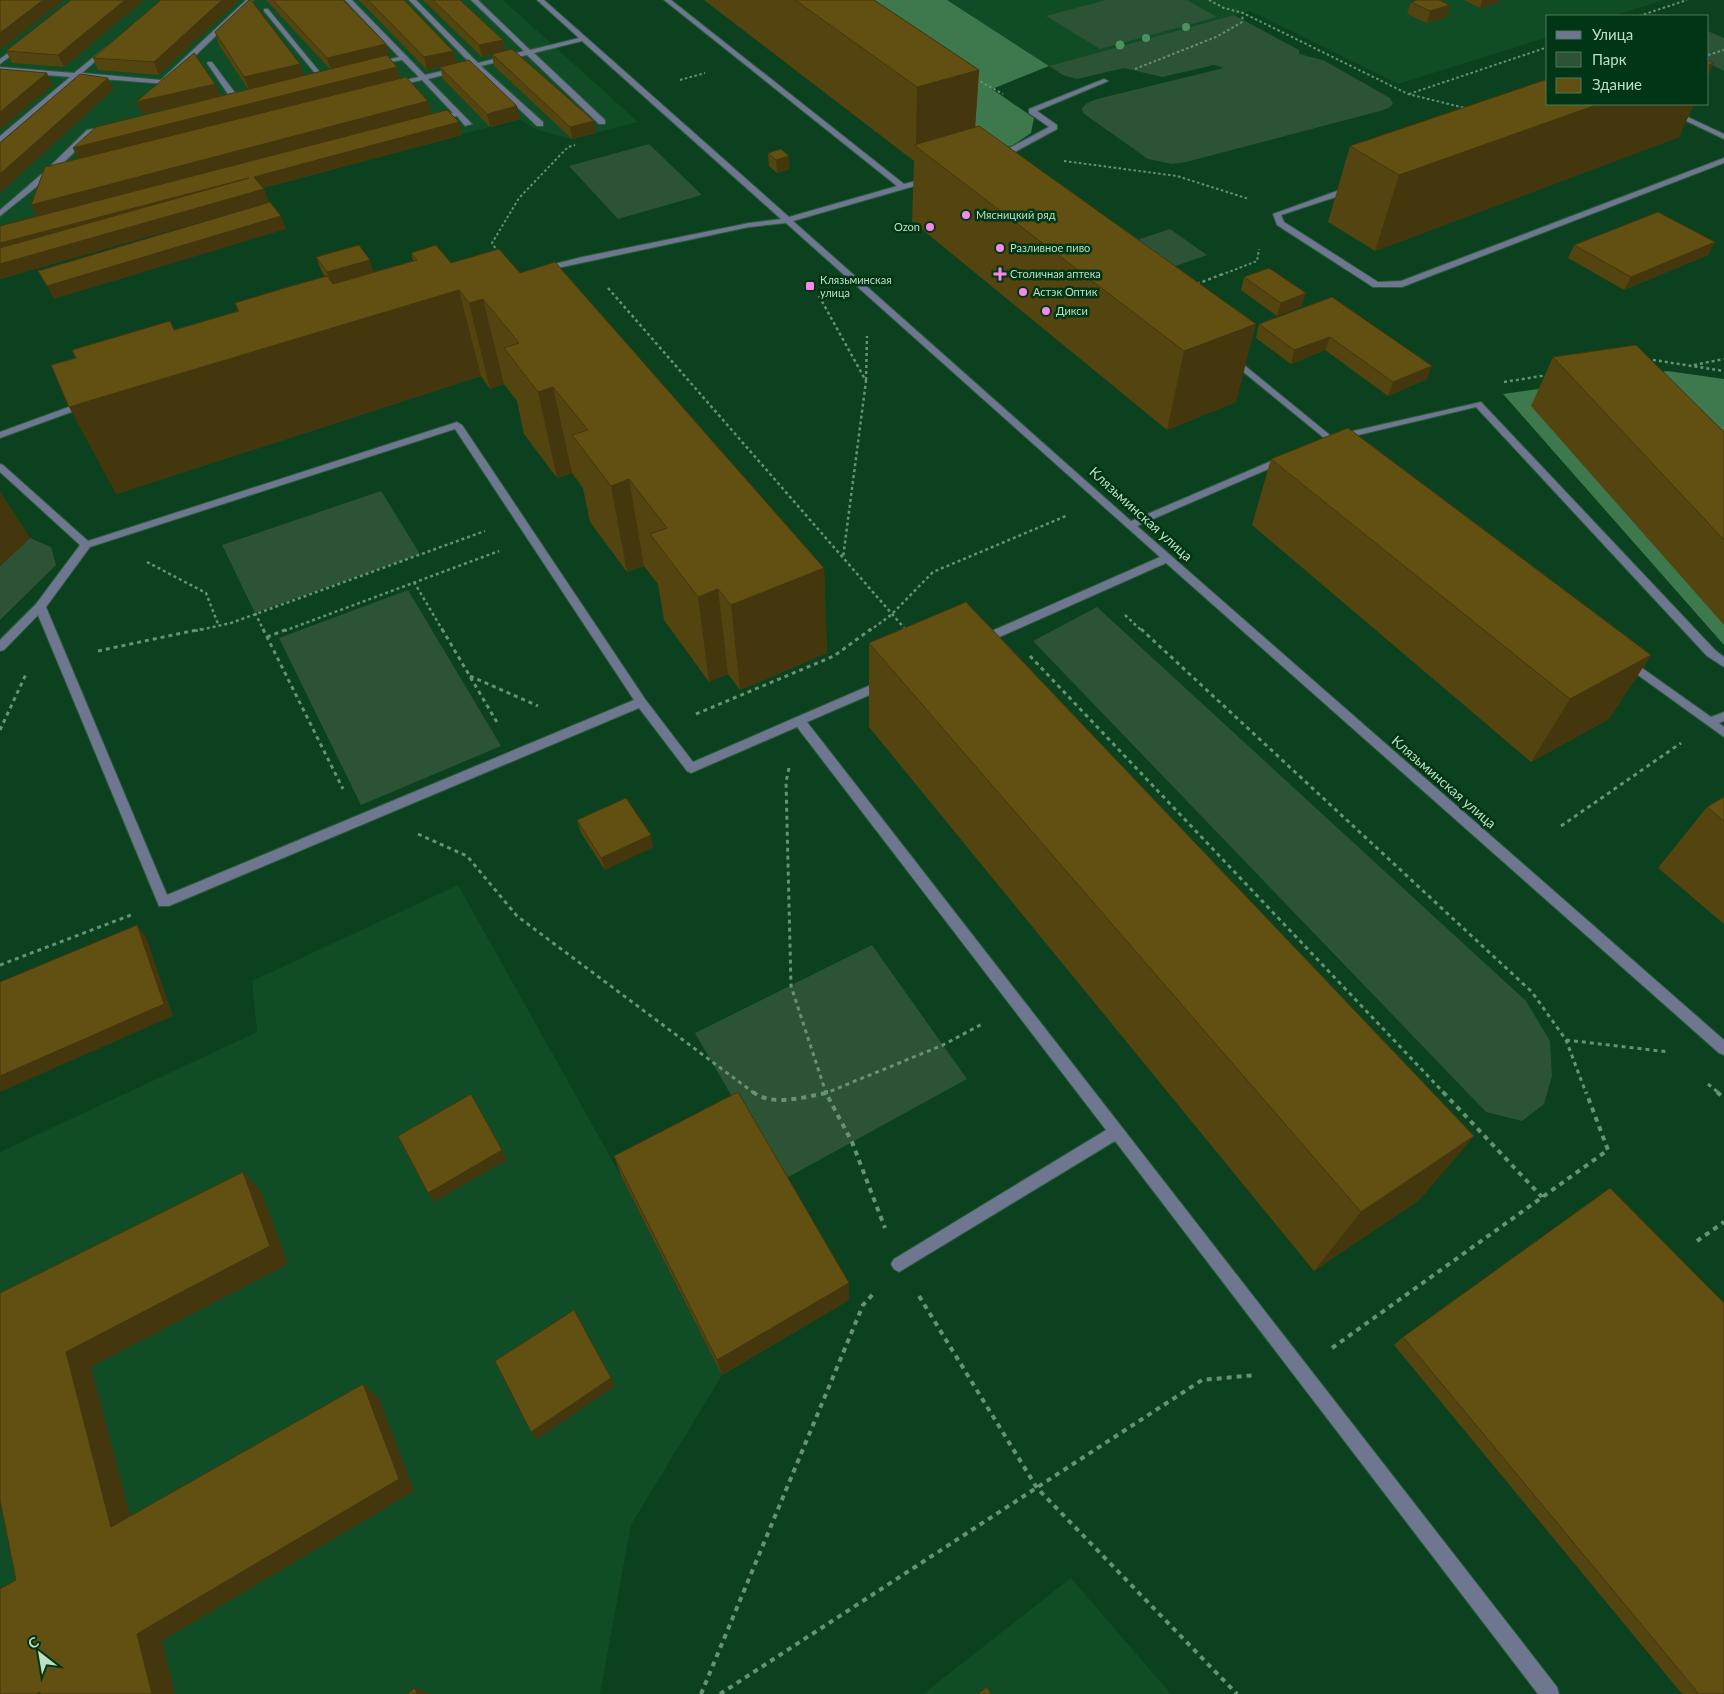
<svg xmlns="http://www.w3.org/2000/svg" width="1724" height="1694" viewBox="0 0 1724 1694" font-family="Lato,sans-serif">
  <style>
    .built { fill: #104c25 }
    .green { fill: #2c5336 }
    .forest { fill: #3e794e }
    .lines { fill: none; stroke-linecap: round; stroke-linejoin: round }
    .minor-casing { stroke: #2b5d3d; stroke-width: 2 }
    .path-far3 { stroke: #679274; stroke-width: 2; stroke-dasharray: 2.5 2.5; stroke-linecap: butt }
    .path-far2 { stroke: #679274; stroke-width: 2.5; stroke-dasharray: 3 3; stroke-linecap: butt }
    .path-far1 { stroke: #679274; stroke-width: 3; stroke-dasharray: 4 4; stroke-linecap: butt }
    .path { stroke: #679274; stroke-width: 4; stroke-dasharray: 5 5; stroke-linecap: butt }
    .minor { fill: #6e7690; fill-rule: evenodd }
    .tree { fill: #4b9260 }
    .wall { fill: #54440f }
    .shaded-wall { fill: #45370d }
    .building { fill: #624f12; stroke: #45370d }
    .poi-dot { fill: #f788ec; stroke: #003615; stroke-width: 2 }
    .labels { text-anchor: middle; stroke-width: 5; stroke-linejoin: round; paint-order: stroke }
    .far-poi-label { font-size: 11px; fill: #bedfc5; stroke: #003615; text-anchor: start }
    .street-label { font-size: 14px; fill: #bedfc5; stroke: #003615 }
  </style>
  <rect width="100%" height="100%" fill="#0b411f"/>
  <path class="built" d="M0,0H503L638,122L572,139L537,130L519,119L0,258Z
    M947,0H1664L1613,16H1548V37L1398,84L1250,11L1049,66Z
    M458,885L621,1176L722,1375L631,1525L600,1694H0V1152L257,1032L252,981Z
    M1071,1578L1171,1694H923Z"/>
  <path class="green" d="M1106,0H1187L1217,17L1100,49L1046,16Z
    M1234,15L1299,50V54L1323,60L1390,98L1393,104L1389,108L1380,111L1186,162L1172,164L1148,159L1083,113L1082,108L1087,103L1097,99L1224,68L1214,65L1162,77L1124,68L1077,79L1063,75L1049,66Z
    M1708,31L1724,38V71L1708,63Z
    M649,144L702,195L618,219L569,166Z
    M1170,229L1207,255L1170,268L1134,241Z
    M381,491L420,554L255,613L222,545Z
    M30,538L51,547L56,565L0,620V566Z
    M408,590L501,746L361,805L279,638Z
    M1097,607L1526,1001L1550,1041L1552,1076L1544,1104L1522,1121L1486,1112L1033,641Z
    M872,945L967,1079L781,1181L695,1033Z"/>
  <path class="forest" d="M775,0H947L1049,66L992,89L1034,118L1031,133L1013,145L995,151Z
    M1668,371L1724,379V645L1503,394Z"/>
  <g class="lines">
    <defs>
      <path id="minor" d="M246,0H253L166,84L77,77L0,142V136L70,77L0,71V67L74,73L106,47L109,49L108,50L82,73L161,80Z
        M345,0H352L425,75L471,64L409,0H416L478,63L524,51L471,0H478L530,50L579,38L537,0H544L789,217L897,186L664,0H671L904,184L932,177V181L793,221L1131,521L1283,456H1289V460L1137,526L1724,1040V1055L1719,1053L1166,563L986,643H978L976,640L978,637L1160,557L786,223L749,227L539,272V268L582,257L749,223L781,219L582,41L534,53L605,120V124H599L527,55L481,66L543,122V126H537L475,67L428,79L472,124L465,126L457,116L436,121H433V117L453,113L422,80L391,87V83L419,77L402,60L373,65V63L399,57Z
        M264,9H268L323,76V78H319L264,11Z
        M20,44L25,45L0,64V59Z
        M208,62H212L239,98L238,100H232L207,63Z
        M1104,79L1108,81L1106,82L1037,111L1057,125V129L1002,159H996V155L1049,127L1029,113V109Z
        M1651,104H1660L1724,134V139Z
        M107,126H110V130L93,134L56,170L59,172L58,174L50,176L0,216V210L44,172L87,130Z
        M1724,158V163L1402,287H1373L1277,225L1273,214L1348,187H1354V191L1281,215L1284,222L1378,282L1401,281Z
        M1233,356L1331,436L1481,402L1715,650L1724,657V667L1707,656L1476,407L1329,442L1230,361L1228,359Z
        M85,401L90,404L88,406L0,438V432Z
        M457,422L462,425L645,699L693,762L880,681H888L890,684L888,687L807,722L1557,1687L1559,1694H1538L1115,1141L904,1269L899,1272L894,1269L891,1264L894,1259L1106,1130L797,727L691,773L687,771L639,708L169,906H159L38,615L4,650L0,651V640L36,604L80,545L0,472V464L3,465L88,541ZM455,429L634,700L167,895L46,607L90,547Z
        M1628,658L1711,717L1724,712V721L1719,723L1724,727V737L1624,665L1622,662Z"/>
    </defs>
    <use href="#minor" class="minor-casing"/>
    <path class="path-far3" d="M1209,0L1224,8L1243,13L1408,94L1465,108
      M1639,16L1687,0
      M1708,55L1724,50
      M1135,69L1216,37L1242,22L1243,13
      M976,79L1003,94
      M680,80L705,73
      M1409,94L1548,47
      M1064,161L1177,176L1249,199
      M498,252L492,243L519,198L568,147L575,145
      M1221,275L1257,261L1259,249"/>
    <path class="path-far2" d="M1197,284L1225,273
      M608,288L906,630
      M819,296L866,381L843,558
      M1647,359L1724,371
      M1694,365L1724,359
      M866,380L867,336
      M1504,382L1548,375
      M147,562L206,593L218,624
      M414,582L443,631
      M255,613L264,631
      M1125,615L1142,631
      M195,631L231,623L485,531
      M284,631L499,551
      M869,631L891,615L933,572L1066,516"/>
    <path class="path-far1" d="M263,629L343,789
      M442,629L498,724
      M1141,629L1532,992L1566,1040L1586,1093
      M267,637L287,629
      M98,651L201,629
      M1030,656L1444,1093
      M470,676L538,706
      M696,714L834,656L871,629
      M0,730L27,672
      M789,768L786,782L791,986L826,1093L943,1045L984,1023
      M1561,826L1681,743
      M418,834L467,856L517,916L754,1093
      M0,965L131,915
      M1566,1040L1669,1052
      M1708,1084L1719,1093
      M824,1093H826"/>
    <path class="path" d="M753,1092C772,1107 804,1097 826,1093L852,1142L885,1228
      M826,1092H828
      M1443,1092L1542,1197
      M1717,1092L1724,1098
      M1697,1241L1724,1222
      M919,1296L1037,1488L1237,1694
      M1332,1348L1608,1150L1586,1092
      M701,1694L863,1305L874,1293
      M720,1694L1202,1380L1256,1375"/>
    <use href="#minor" class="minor"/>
  </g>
  <g class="tree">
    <circle cx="1186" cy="27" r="4"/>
    <circle cx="1146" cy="38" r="4"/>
    <circle cx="1120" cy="45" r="4.5"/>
  </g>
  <path class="wall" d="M71,0H144L64,67L12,63L6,51Z
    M161,0H239L159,75L98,70L93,58Z
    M266,0H343L386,44L388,56L397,67L400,79L431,114L462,135L263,188L269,202L0,279V226L37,216L78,159L73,148L207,99L142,114L215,84L220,96L248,89L219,45L215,32L304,75L330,69Z
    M359,0H404L453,51L456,63L427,70Z
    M423,0H460L503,40L505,50L596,133L572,139L494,66L492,55L482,57Z
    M704,0H874L979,70L975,127L1236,402L1167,430L912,221L914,161Z
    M1464,0H1500L1499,2L1480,8Z
    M1411,2L1447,17L1427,23L1407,14Z
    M440,67L520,119L490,127L443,79Z
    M1548,104H1694L1679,137L1375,251L1328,222L1350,146Z
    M768,153L790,169L777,173L769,166Z
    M1715,242L1708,255L1624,290L1568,258L1574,245Z
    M411,253L451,263L520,273L824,568L827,653L740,690L728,674L709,682L664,620L658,584L644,566L627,572L590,522L583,488L572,473L557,478L524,434L517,401L504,384L490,389L481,376L116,494L174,330L238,311L235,303L325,277L321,270L316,257L374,272L413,261Z
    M1244,277L1302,306L1277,316L1241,290Z
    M1332,297L1427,379L1388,396L1325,350L1291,364L1256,338L1259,324Z
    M1553,357L1724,432V625L1531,406Z
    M1271,459L1651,655L1609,719L1531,762L1252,525Z
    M869,643L1474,1136L1419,1200L1314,1271L869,727Z
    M1724,797V924L1658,868L1707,807Z
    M577,820L653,847L605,870L581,833Z
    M614,1156L849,1300L722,1375L621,1176Z
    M1403,1337L1724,1694H1682L1394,1345Z"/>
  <path class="shaded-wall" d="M43,0H64L0,50V33Z
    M125,0H144L64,67L58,55Z
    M222,0H239L159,75L154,62Z
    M1482,0H1500L1499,2L1480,8Z
    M1450,5L1447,17L1427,23L1430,11Z
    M503,40L505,52L482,57L479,45Z
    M386,44L389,56L331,70L327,58Z
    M453,51L456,63L427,70L424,57Z
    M1714,63L1708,76V65Z
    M300,64L304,76L249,89L244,77Z
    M397,67L400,79L79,161L73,148Z
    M979,70L974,144L916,146L917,87Z
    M47,73L53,85L0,130V112Z
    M108,78L113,90L0,193V174Z
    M215,84L220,96L142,114L136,102Z
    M428,101L431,114L37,218L31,205Z
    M1599,104H1694L1679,137L1375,251L1399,175Z
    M517,106L520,119L490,127L487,114Z
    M594,121L596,133L572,139L570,127Z
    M459,122L462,135L259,189L254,177Z
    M789,156L790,169L777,173L776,160Z
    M249,178L0,258V243Z
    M264,189L269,202L0,279V264Z
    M281,216L286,229L54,299L47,286Z
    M1715,242L1708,255L1624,290L1631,277Z
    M370,260L374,273L332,286L327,272Z
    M459,290L481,376L116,494L69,407Z
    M1306,293L1302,306L1277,316L1281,303Z
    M483,299L504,384L490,389L469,303Z
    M1256,324L1236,402L1167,430L1184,351Z
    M1330,337L1325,350L1291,364L1294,350Z
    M1432,366L1427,379L1388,396L1393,382Z
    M553,387L572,473L557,478L538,392Z
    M629,479L644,566L627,572L611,486Z
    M0,491L30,538L0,566Z
    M824,568L827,653L740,690L731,605Z
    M718,589L728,674L709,682L698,597Z
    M1651,655L1609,719L1531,762L1570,699Z
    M651,835L653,847L605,870L601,858Z
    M137,925L146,937L173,1016L0,1092V1076Z
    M1474,1136L1419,1200L1314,1271L1361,1212Z
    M502,1150L507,1160L434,1202L428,1193Z
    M243,1172L261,1191L288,1264L91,1367L136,1538L111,1527L66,1352Z
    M849,1283V1300L722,1375L717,1360Z
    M611,1378L615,1386L537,1439L531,1432Z
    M363,1384L379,1398L414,1491L162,1641L175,1694H152L137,1634Z
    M415,1688L431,1693V1694H417Z"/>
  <path class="building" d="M0,0H43L0,33Z
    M71,0H125L58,55L6,51Z
    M161,0H222L154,62L93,58Z
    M249,0H251L300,64L244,77L215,32Z
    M273,0H343L386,44L327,58Z
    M368,0H404L453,51L424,57Z
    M433,0H460L503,40L479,45Z
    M795,0H874L979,70L917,87Z
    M1417,0H1439L1450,5L1430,11L1411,2Z
    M512,49L594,121L570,127L492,54Z
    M194,53L215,84L136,102Z
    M387,55L397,67L73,148L96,127Z
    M469,60L517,106L487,114L440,67Z
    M1708,60L1714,63L1708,65Z
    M0,69L47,73L0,112Z
    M80,74L108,78L0,174V143Z
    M406,77L428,101L31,205L45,167Z
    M1548,79V104H1599L1399,175L1350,146Z
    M447,110L459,122L254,177L264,189L0,264V248L249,178L0,243V226Z
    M979,126L1256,324L1184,351L914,145Z
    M781,149L789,156L776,160L768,153Z
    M270,202L281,216L47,286L38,271Z
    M1658,212L1715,242L1631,277L1574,245Z
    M359,245L370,260L327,272L316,257Z
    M436,245L451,263L499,249L520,273L555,262L824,568L731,605L718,589L698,597L650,534L667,528L629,479L611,486L572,435L588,430L553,387L538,392L504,348L519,343L483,299L469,303L459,290L69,407L51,365L76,358L72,350L170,321L174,330L239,311L235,303L281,289L327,276L333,284L417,260L411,253Z
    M1269,268L1306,293L1281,303L1244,277Z
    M1332,297L1432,366L1393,382L1330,337L1294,350L1259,324Z
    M1636,345L1724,432V540L1553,357Z
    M1348,428L1651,655L1570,699L1271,459Z
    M966,602L1474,1136L1361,1212L869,643Z
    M1724,797V821L1707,807Z
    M626,798L651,835L601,858L577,820Z
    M137,925L164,1004L0,1076V982Z
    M738,1092L849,1283L717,1360L614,1156Z
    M471,1094L502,1150L428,1193L398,1136Z
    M243,1172L270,1246L66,1352L111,1527L363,1384L399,1479L137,1634L152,1694H40V1692L36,1694H0V1589L16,1580L0,1500V1293Z
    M1610,1188L1724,1303V1694H1699L1403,1337Z
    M574,1310L611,1378L531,1432L495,1361Z
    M987,1687L991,1694H978Z
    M415,1688L417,1694H406Z"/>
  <g class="poi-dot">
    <circle cx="966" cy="215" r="5"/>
    <circle cx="930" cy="227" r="5"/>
    <circle cx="1000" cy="248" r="5"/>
    <path d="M997.5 266.5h5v5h5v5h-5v5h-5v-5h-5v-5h5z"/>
    <rect x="805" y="281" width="10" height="10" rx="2.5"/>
    <circle cx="1023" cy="292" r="5"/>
    <circle cx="1046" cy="311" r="5"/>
  </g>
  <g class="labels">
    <g class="far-poi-label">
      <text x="976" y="219">Мясницкий ряд</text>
      <text x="920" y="231" text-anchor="end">Ozon</text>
      <text x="1010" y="252">Разливное пиво</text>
      <text x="1010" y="278">Столичная аптека</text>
      <text x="820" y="284">Клязьминская<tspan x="820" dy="13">улица</tspan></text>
      <text x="1033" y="296">Астэк Оптик</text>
      <text x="1056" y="315">Дикси</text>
    </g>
    <g class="street-label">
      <text transform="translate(1141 514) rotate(42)" y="5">Клязьминская улица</text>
      <text transform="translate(1444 782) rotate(41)" y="5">Клязьминская улица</text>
    </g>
  </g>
  <rect x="1546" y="15" width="162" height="90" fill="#003615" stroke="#4c7a5b"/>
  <rect x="1556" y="31" width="25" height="8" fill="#6e7690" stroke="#4c7a5b"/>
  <text x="1592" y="40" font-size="15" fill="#bedfc5">Улица</text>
  <rect x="1556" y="52" width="25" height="15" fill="#2c5336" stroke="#4c7a5b"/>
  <text x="1592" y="65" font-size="15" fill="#bedfc5">Парк</text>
  <rect x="1556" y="78" width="25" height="15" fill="#624f12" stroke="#4c7a5b"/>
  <text x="1592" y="90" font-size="15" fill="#bedfc5">Здание</text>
  <g transform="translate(40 1654) rotate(329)" stroke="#003615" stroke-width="4" paint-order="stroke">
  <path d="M0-4L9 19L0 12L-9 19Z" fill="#bedfc5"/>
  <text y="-8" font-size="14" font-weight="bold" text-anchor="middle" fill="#bedfc5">С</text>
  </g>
</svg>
